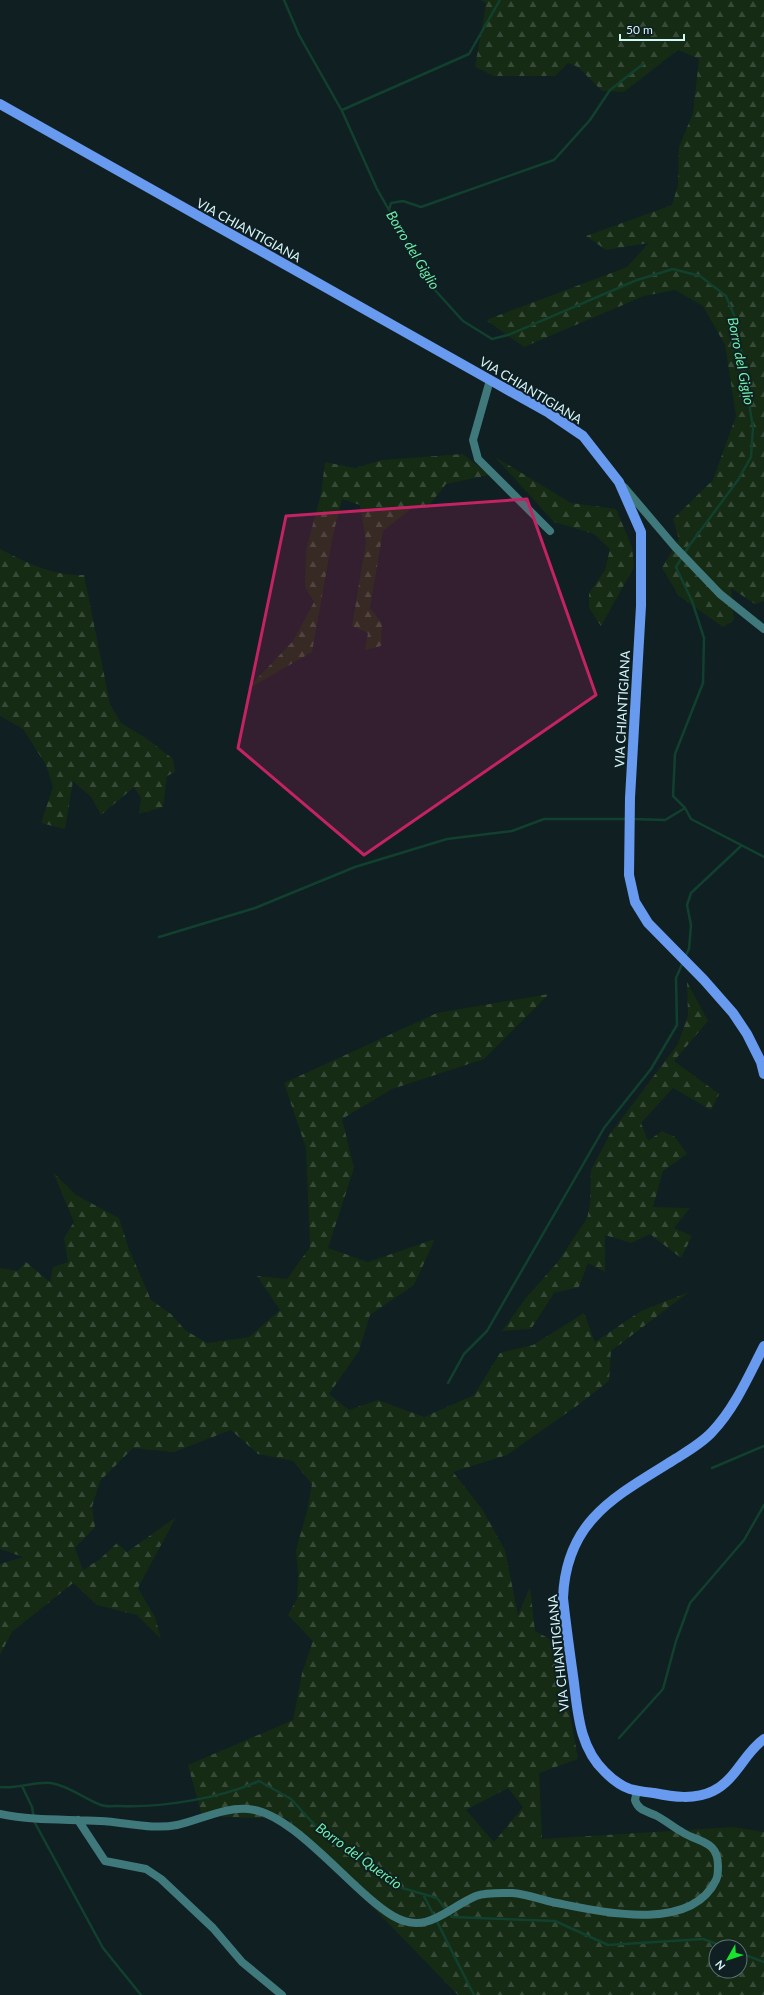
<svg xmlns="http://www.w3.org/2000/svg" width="764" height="1995" viewBox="0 0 764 1995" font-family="Lato,sans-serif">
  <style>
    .forest { fill: url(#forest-firs); fill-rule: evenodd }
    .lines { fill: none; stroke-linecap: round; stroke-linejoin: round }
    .stream { stroke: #11402e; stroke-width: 2.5 }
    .street { stroke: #40797b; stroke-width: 8 }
    .primary { stroke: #689aef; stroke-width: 10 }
    .marked { fill: #c32363; fill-opacity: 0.2; stroke: #c32363; stroke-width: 3; stroke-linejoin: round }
    .labels { text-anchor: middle; stroke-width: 4; stroke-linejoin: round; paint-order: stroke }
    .street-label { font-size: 13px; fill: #d5f6fa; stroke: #101f22 }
    .water-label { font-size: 14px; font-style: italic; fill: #6eefaa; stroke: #101f22 }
  </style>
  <defs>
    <pattern id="forest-firs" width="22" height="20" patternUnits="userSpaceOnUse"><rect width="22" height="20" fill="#152b14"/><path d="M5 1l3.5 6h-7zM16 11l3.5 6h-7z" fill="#364a37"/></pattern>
  </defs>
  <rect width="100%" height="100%" fill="#101f22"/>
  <path class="forest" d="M481,0H764V601L755,604L731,588L734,620L723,627L679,596L662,568L679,539L673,519L713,480L736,416L725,345L703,306L675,290L644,296L524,347L486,320L627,267L649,243L606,250L586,236L672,205L678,185L679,147L693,113L699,59L678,50L624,92L602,91L578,67L568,63L555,76H494L475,67L486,4Z
    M463,454L489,475L446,484L427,508H412L383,531L370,608L382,623L381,646L365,650L368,633L352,626L366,542L360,505L342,499L333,535L312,652L246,690L293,641L314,602L305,587L306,550L321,494L325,462L355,468L382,460Z
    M495,457L571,503L616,509L632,547L634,567L601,626L589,608V593L605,570L610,549L594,534L554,522Z
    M0,549C28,563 52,576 84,575L110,704L121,723L146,738L173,759L175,772L167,776L163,807L139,814L141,798L134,787L101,815L92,798L73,781L65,829L41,823L53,787L46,765L23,729L0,716Z
    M687,982L708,1021L674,1061L719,1094L711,1110L673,1088L641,1123L648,1141L662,1131L675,1137L687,1154L663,1171L653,1207L690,1208L674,1228L692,1236L681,1258L650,1234L631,1243L605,1235V1272L588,1263L579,1287L554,1293L531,1329L502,1331L525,1299L557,1263L587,1218L590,1205L591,1170L610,1134L678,1044L688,1015Z
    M549,994L484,1059L392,1089L342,1119L354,1168L328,1248L368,1262L435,1239L414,1285L370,1315L359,1351L329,1394L349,1410L378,1400L424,1417L474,1395L500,1353L533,1345L584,1313L595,1342L641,1311L689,1292L611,1351L609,1381L578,1405L507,1455L453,1472L482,1509L505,1550L518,1615L530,1587L535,1631L557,1643L578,1759L539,1773L542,1839L733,1827L764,1832V1995H458L287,1819L202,1816L188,1765L293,1720L302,1673L313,1641L288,1615L297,1599L298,1575L296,1550L307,1511L312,1484L293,1461L258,1454L231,1430L174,1452L133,1448L100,1481L92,1507L95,1527L75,1548L83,1570L100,1559L117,1543L127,1552L176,1517L138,1588L155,1617L161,1639L137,1615L97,1605L73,1583L12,1632L0,1655V1564L23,1557L0,1549V1268L17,1271L26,1262L50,1282L53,1267L68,1262L64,1238L74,1222L53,1172L76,1195L119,1218L129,1249L151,1300L171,1314L185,1330L207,1343L249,1337L280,1310L257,1276L287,1279L310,1247L306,1148L284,1083L437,1013ZM508,1788L523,1807L494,1842L466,1810ZM716,1947H740V1971H716Z"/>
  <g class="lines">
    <path class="stream" d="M284,0L299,35L342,111L377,189L434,289L463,321L492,339L508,335L637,280L673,269L700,276L726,296L736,320L753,428L751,457L738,480L689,546L676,567L692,601L704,638L703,683L675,754L673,796L685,808L691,819L764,857
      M342,110L469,54L500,0
      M389,210L391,203L403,201L421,207L554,160L590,120L610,90L643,64
      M633,819L665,820L685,808
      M159,937L255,908L355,867L447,839L512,831L544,819H628
      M685,957L689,949L691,925L687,905L691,893L741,846
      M448,1383L464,1354L487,1331L604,1128L651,1069L677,1025L676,978L683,962
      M712,1468L764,1446
      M619,1738L663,1689L676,1641L690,1603L744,1540L764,1505
      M22,1786L32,1807L35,1823L103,1948L141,1995
      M0,1787C16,1789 37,1781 51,1783C70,1786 84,1799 101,1805C106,1807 114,1806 119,1806C162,1808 220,1798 259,1781L291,1799L322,1833L369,1863L402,1888L437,1898L452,1917L555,1921L608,1945L703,1939L725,1947
      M423,1894L474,1995
      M740,1953L764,1962"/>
    <path class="street" d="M490,380L473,440L478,459L550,531
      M624,487L675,547L720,594L764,629
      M0,1814C33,1821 66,1819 100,1821C125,1822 152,1830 177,1825C200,1820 224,1807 248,1809C294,1812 351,1891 393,1916C427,1936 447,1908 476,1896C487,1892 501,1893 512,1893C527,1894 542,1900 557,1903C602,1912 691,1933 716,1880C718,1876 718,1871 718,1866C718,1840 699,1843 682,1832C673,1827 665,1820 655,1815C646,1811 638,1810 635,1800L637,1790
      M78,1820L105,1861L146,1869L161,1879L213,1928L242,1962L282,1995"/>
    <path class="primary" d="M0,104L499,385L549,413L583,436L619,482L641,532V606L630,798L629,875L635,902L648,923L704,980L733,1013L747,1034L761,1062L764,1074
      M764,1346C749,1375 735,1408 712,1432C701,1444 686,1452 672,1461C614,1497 566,1521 563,1598C566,1626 570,1654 574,1683C578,1715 580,1748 605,1772C612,1779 621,1786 630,1789C637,1791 646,1792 654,1793C673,1797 695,1800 713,1791C736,1780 744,1753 764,1739"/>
  </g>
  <path class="marked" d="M527,499L596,695L364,855L238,748L286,516Z"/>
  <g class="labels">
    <g class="street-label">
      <text transform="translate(249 230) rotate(29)" y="5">VIA CHIANTIGIANA</text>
      <text transform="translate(531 390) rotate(31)" y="5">VIA CHIANTIGIANA</text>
      <text transform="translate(622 709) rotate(-87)" y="5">VIA CHIANTIGIANA</text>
      <text transform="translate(558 1653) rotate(-96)" y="5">VIA CHIANTIGIANA</text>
    </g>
    <g class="water-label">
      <text transform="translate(413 250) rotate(59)" y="5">Borro del Giglio</text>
      <text transform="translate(741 361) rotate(79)" y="5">Borro del Giglio</text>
      <text transform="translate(359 1856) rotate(36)" y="5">Borro del Quercio</text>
    </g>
  </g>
  <g transform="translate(728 1959) rotate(231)"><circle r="19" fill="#101f22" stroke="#5f7578"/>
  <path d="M0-3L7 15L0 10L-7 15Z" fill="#19e32d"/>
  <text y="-6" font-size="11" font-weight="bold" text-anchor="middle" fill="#d5f6fa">N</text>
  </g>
  <path d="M620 34v6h64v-6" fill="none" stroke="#d5f6fa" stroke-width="2"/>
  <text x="626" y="34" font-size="12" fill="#d5f6fa" stroke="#101f22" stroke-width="3" paint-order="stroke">50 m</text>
</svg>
